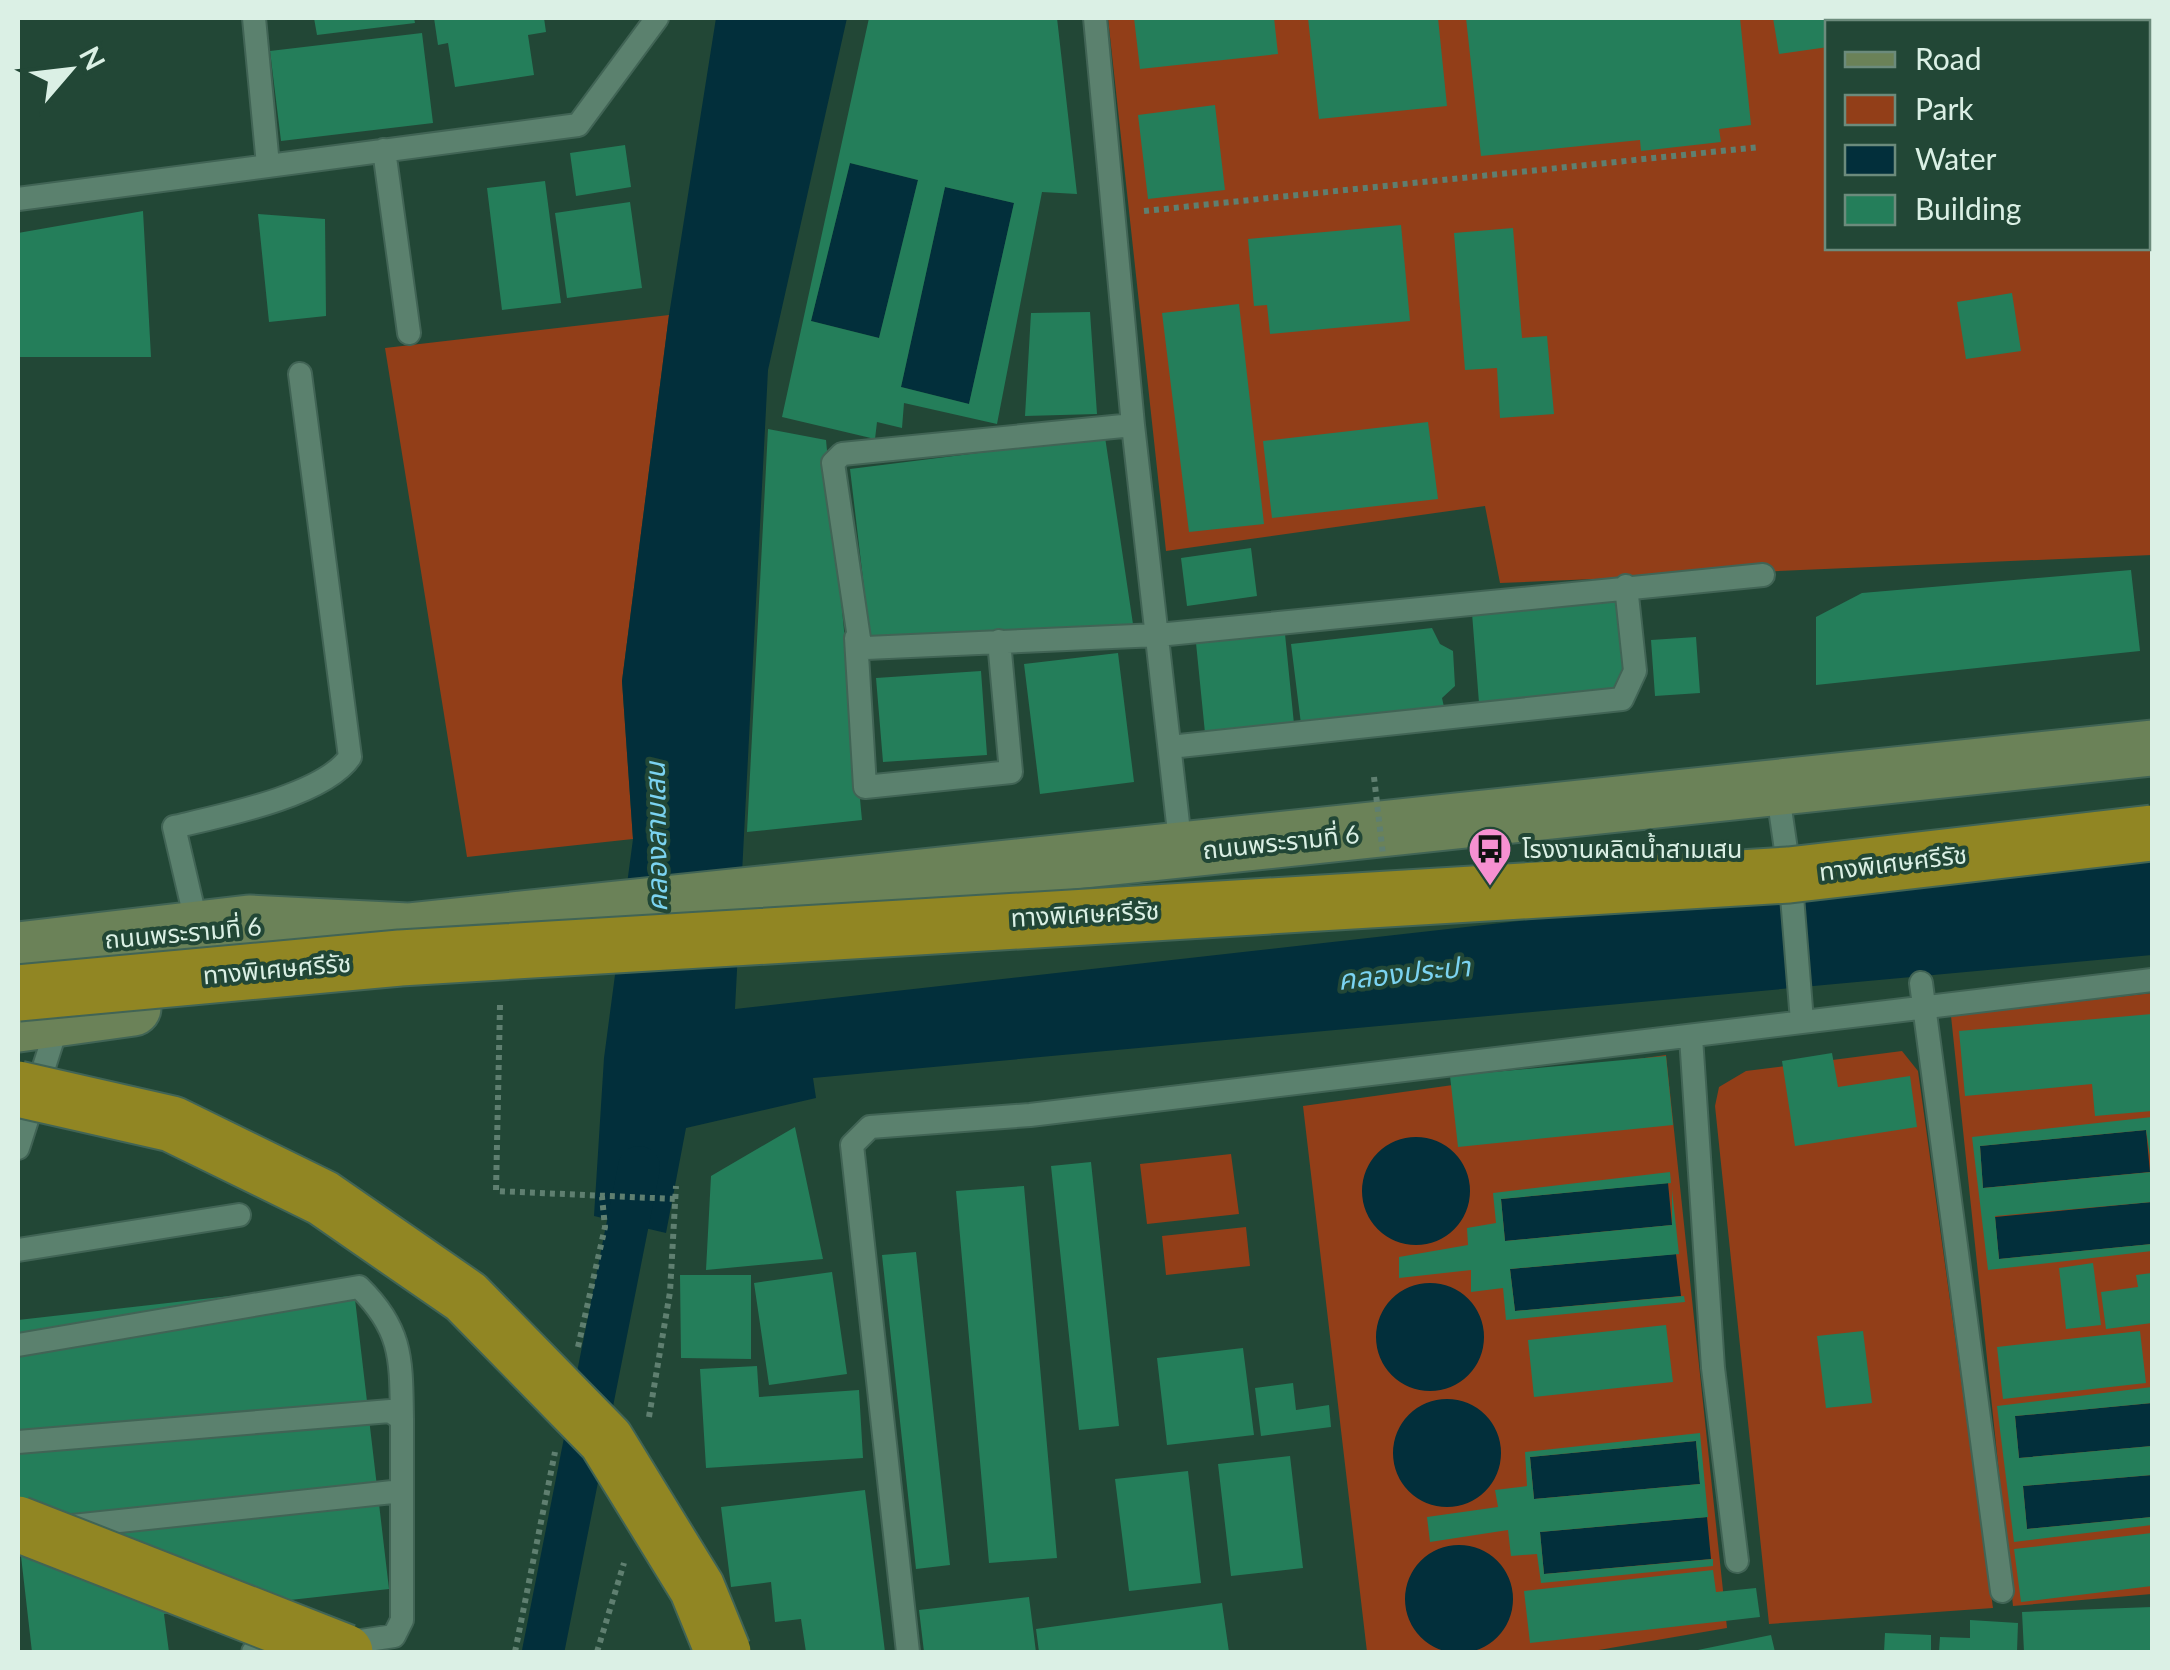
<svg xmlns="http://www.w3.org/2000/svg" width="2170" height="1670" viewBox="0 0 2170 1670" font-family="Lato,'Noto Sans Thai',sans-serif">
  <style>
    .green { fill: #923e18 }
    .water { fill: #022f3b }
    .lines { fill: none; stroke-linecap: round; stroke-linejoin: round }
    .canal { stroke: #022f3b; stroke-width: 42 }
    .building { fill: #247e5a; fill-rule: evenodd }
    .lane-casing { stroke: #416455; stroke-width: 26 }
    .secondary-casing { stroke: #416455; stroke-width: 59 }
    .path { stroke: #5f7f70; stroke-width: 6; stroke-dasharray: 5 5; stroke-linecap: butt }
    .lane { stroke: #5b816e; stroke-width: 22 }
    .secondary { stroke: #6b8258; stroke-width: 55 }
    .highway-bridge-casing { stroke: #416455; stroke-width: 59; stroke-linecap: butt }
    .path-bridge { stroke: #5f7f70; stroke-width: 6; stroke-dasharray: 5 5; stroke-linecap: butt }
    .highway-bridge { stroke: #918623; stroke-width: 55 }
    .labels { text-anchor: middle; stroke-width: 8; stroke-linejoin: round; paint-order: stroke }
    .street-label { font-size: 25px; fill: #dbf0e5; stroke: #224736 }
    .poi-label { font-size: 25px; fill: #dbf0e5; stroke: #224736; text-anchor: start }
    .water-label { font-size: 28px; font-style: italic; fill: #7bd3f1; stroke: #224736 }
  </style>
  <rect width="100%" height="100%" fill="#224736"/>
  <path class="green" d="M1108,18H2112L2113,22H1828V248H2148V236L2152,267V555L1500,583L1485,506L1166,551Z
    M669,315L622,681L633,839L467,857L385,348Z
    M2152,993V1594L2013,1606L1951,1016Z
    M1902,1051L1918,1071L1993,1608L1769,1624L1715,1106L1719,1087L1746,1071Z
    M1666,1055L1727,1628L1587,1652H1367L1303,1106Z
    M1231,1154L1239,1214L1147,1224L1140,1164Z
    M1246,1227L1250,1266L1166,1275L1162,1236Z"/>
  <path class="water" d="M716,18H847L768,370L735,1009L2152,850V955L813,1078L816,1098L686,1128L666,1233L594,1216L604,1058L633,839L622,681L669,315Z
    M850,163L918,180L879,338L811,321Z
    M945,187L1014,203L969,404L901,387Z
    M2146,1130L2150,1172L1983,1188L1980,1146Z
    M1362 1191a54 54 0 1 1 108 0a54 54 0 1 1-108 0Z
    M1668,1183L1672,1225L1505,1241L1501,1199Z
    M2152,1202V1244L1999,1259L1995,1217Z
    M1676,1254L1681,1296L1515,1311L1510,1269Z
    M1376 1337a54 54 0 1 1 108 0a54 54 0 1 1-108 0Z
    M1393 1453a54 54 0 1 1 108 0a54 54 0 1 1-108 0Z
    M2152,1403V1446L2019,1458L2015,1416Z
    M1696,1441L1700,1484L1534,1499L1530,1457Z
    M2152,1475V1517L2027,1529L2023,1486Z
    M1707,1517L1711,1559L1544,1574L1540,1532Z
    M1405 1599a54 54 0 1 1 108 0a54 54 0 1 1-108 0Z"/>
  <g class="lines">
    <path class="canal" d="M543,1652L639,1167"/>
  </g>
  <path class="building" d="M314,18H414L415,23L317,35Z
    M434,18H544L546,32L528,35L534,75L455,87L448,43L438,45Z
    M869,18H1057L1077,194L1042,192L997,424L904,403L902,428L877,422L875,439L782,417ZM850,163L918,180L879,338L811,321ZM945,187L1014,203L969,404L901,387Z
    M1134,18H1274L1278,54L1140,69Z
    M1308,18H1438L1447,106L1319,119Z
    M1466,18H1740L1751,125L1719,129L1721,142L1641,151L1640,140L1481,156Z
    M1773,18H1845L1846,22H1828V47L1779,54Z
    M2125,18H2152V224L2148,203V22H2126Z
    M422,33L433,123L281,141L270,51Z
    M1215,105L1225,190L1148,199L1138,115Z
    M625,145L631,187L576,196L570,153Z
    M545,181L561,303L502,310L487,188Z
    M630,202L642,288L567,298L555,213Z
    M143,211L151,357H18V233Z
    M258,214L325,219L326,316L269,322Z
    M1401,225L1410,321L1270,334L1267,305L1254,306L1248,239Z
    M1513,228L1522,338L1547,336L1554,414L1500,418L1497,368L1465,370L1454,233Z
    M2012,293L2021,351L1966,359L1957,302Z
    M1239,304L1264,524L1189,532L1162,313Z
    M1090,312L1097,414L1025,416L1031,313Z
    M1428,422L1438,499L1272,518L1263,441Z
    M768,429L826,440L862,820L747,832Z
    M1105,437L1133,624L870,638L850,469Z
    M1251,548L1257,596L1187,606L1181,558Z
    M2131,570L2140,651L1816,685V617L1862,593Z
    M1616,597L1627,672L1616,694L1479,703L1472,613Z
    M1432,628L1440,644L1453,651L1455,686L1442,698L1444,707L1301,724L1291,644Z
    M1285,634L1294,724L1205,733L1196,643Z
    M1696,637L1700,693L1655,696L1651,640Z
    M1118,653L1134,782L1040,794L1024,664Z
    M981,671L987,755L883,762L876,678Z
    M2152,1014V1111L2095,1116L2092,1084L1965,1096L1959,1031Z
    M1832,1053L1838,1087L1910,1076L1917,1127L1795,1146L1782,1061Z
    M1666,1056L1673,1125L1458,1147L1450,1076Z
    M2152,1117V1170L2146,1130L1980,1146L1983,1188L2152,1172V1202L1995,1216L1999,1259L2152,1244V1251L1988,1270L1972,1137Z
    M795,1127L823,1259L706,1270L711,1176Z
    M1091,1162L1119,1426L1079,1430L1051,1166Z
    M1670,1172L1671,1183L1501,1199L1505,1241L1672,1225V1190L1679,1254L1510,1269L1515,1311L1684,1296L1685,1302L1506,1320L1503,1288L1471,1292V1270L1399,1278V1257L1468,1245L1467,1228L1496,1223L1493,1193Z
    M1024,1186L1057,1558L989,1563L956,1191Z
    M916,1252L950,1565L916,1569L882,1255Z
    M2093,1263L2101,1325L2066,1329L2059,1268Z
    M832,1272L847,1374L769,1385L754,1283Z
    M2152,1273V1323L2106,1329L2101,1292L2138,1287L2136,1275Z
    M680,1275H751V1359L681,1358Z
    M353,1282L389,1589L164,1614L169,1652H32L18,1530V1320Z
    M1666,1325L1673,1382L1534,1397L1528,1340Z
    M1863,1331L1872,1403L1826,1408L1817,1336Z
    M2140,1331L2146,1383L2003,1399L1997,1347Z
    M1243,1348L1254,1435L1167,1445L1157,1358Z
    M757,1366L759,1397L859,1390L863,1458L706,1468L700,1369Z
    M1293,1383L1296,1410L1329,1405L1331,1427L1261,1436L1255,1388Z
    M2152,1387V1403L2015,1416L2019,1458L2152,1446V1475L2023,1486L2027,1529L2152,1517V1525L2014,1542L1997,1406Z
    M1700,1433L1708,1517L1540,1532L1544,1574L1713,1559V1566L1541,1583L1537,1554L1511,1556L1508,1530L1430,1542L1427,1517L1498,1507L1495,1490L1527,1486L1525,1452ZM1696,1441L1700,1484L1534,1499L1530,1457Z
    M1290,1456L1303,1568L1231,1576L1218,1464Z
    M1188,1471L1201,1583L1129,1591L1115,1479Z
    M865,1490L885,1652H806L801,1619L775,1622L771,1582L731,1587L721,1507Z
    M2152,1533V1586L2021,1602L2014,1549Z
    M1713,1570L1716,1592L1756,1588L1760,1617L1530,1643L1524,1591Z
    M1029,1597L1036,1652H924L919,1610Z
    M1222,1603L1229,1652H1039L1036,1629Z
    M2152,1607V1652H2024L2022,1612Z
    M1970,1620L2018,1623L2017,1652H1939L1940,1637L1970,1638Z
    M1885,1633L1931,1635V1652H1884Z
    M1771,1635L1775,1652H1693V1651Z"/>
  <g class="lines">
    <defs>
      <path id="lane" d="M254,18L268,165
        M1095,18L1133,425L1181,850
        M384,150L409,333
        M18,199L578,125L657,18
        M1133,425L842,454L833,463L860,645L866,648L1158,635L1763,575
        M856,638L865,787L1011,772L999,641
        M1170,747L1622,699L1635,671L1626,586
        M1777,788L1791,884L1802,1021
        M198,930L174,827C221,816 323,796 350,757L300,374
        M1921,983L2002,1591
        M1691,1037L1713,1368L1737,1561
        M18,1148L59,1020
        M18,1250L239,1215
        M18,1345L359,1287C403,1330 401,1360 402,1419
        M18,1442L390,1411L402,1419V1491L63,1527
        M341,1644L394,1636L402,1620V1491
        M253,1652L294,1649
        M908,1652L852,1145L870,1127L1030,1115L2152,980"/>
      <path id="secondary" d="M18,950L249,923L408,931L2152,748
        M18,1024L133,1008"/>
    </defs>
    <use href="#lane" class="lane-casing"/>
    <use href="#secondary" class="secondary-casing"/>
    <path class="path" d="M1144,211L1760,147
      M500,1005L496,1191L675,1199
      M578,1347L605,1227L602,1197
      M649,1417L670,1292L676,1186
      M515,1652L555,1452
      M597,1652L624,1563"/>
    <use href="#lane" class="lane"/>
    <use href="#secondary" class="secondary"/>
    <defs>
      <path id="highway-bridge" d="M18,993L400,958L1789,875L2152,833
        M18,1089L172,1124L323,1198L466,1297L606,1440L697,1588L723,1652
        M18,1524L345,1652"/>
    </defs>
    <use href="#highway-bridge" class="highway-bridge-casing"/>
    <path class="path-bridge" d="M1374,777L1383,855"/>
    <use href="#highway-bridge" class="highway-bridge"/>
  </g>
  <defs>
    <symbol id="bus-pin" viewBox="-11 -11 22 30"><path d="M0 17L-7.5 6A9.5 9.5 0 1 1 7.5 6Z" fill="#f690d1" stroke="#224736"/><path d="M-5-6H5V4H4V6H2V4H-2V6H-4V4H-5ZM-3.5-4V0h7V-4ZM-3.5 1.2v1.5H-2V1.2ZM2 1.2v1.5H3.5V1.2Z" fill="#111"/></symbol>
  </defs>
  <g fill-rule="evenodd">
    <use href="#bus-pin" x="1465" y="824" width="50" height="68"/>
  </g>
  <g class="labels">
    <g class="street-label">
      <text transform="translate(1281 842) rotate(-6)" y="9">ถนนพระรามที่ 6</text>
      <text transform="translate(1893 863) rotate(-7)" y="9">ทางพิเศษศรีรัช</text>
      <text transform="translate(1085 914) rotate(-3)" y="9">ทางพิเศษศรีรัช</text>
      <text transform="translate(183 933) rotate(-5)" y="9">ถนนพระรามที่ 6</text>
      <text transform="translate(277 969) rotate(-5)" y="9">ทางพิเศษศรีรัช</text>
    </g>
    <g class="poi-label">
      <text x="1522" y="858">โรงงานผลิตน้ำสามเสน</text>
    </g>
    <g class="water-label">
      <text transform="translate(656 837) rotate(-91)" y="10">คลองสามเสน</text>
      <text transform="translate(1404 973) rotate(-6)" y="10">คลองประปา</text>
    </g>
  </g>
  <rect width="2170" height="1670" fill="none" stroke="#dbf0e5" stroke-width="40"/>
  <rect x="1825" y="20" width="325" height="230" fill="#224736" stroke="#6c8b7c" stroke-width="2.5"/>
  <rect x="1845" y="52" width="50" height="15" fill="#6b8258" stroke="#6c8b7c" stroke-width="2.5"/>
  <text x="1915" y="70" font-size="30" fill="#dbf0e5">Road</text>
  <rect x="1845" y="95" width="50" height="30" fill="#923e18" stroke="#6c8b7c" stroke-width="2.5"/>
  <text x="1915" y="120" font-size="30" fill="#dbf0e5">Park</text>
  <rect x="1845" y="145" width="50" height="30" fill="#022f3b" stroke="#6c8b7c" stroke-width="2.5"/>
  <text x="1915" y="170" font-size="30" fill="#dbf0e5">Water</text>
  <rect x="1845" y="195" width="50" height="30" fill="#247e5a" stroke="#6c8b7c" stroke-width="2.5"/>
  <text x="1915" y="220" font-size="30" fill="#dbf0e5">Building</text>
  <g transform="translate(70 70) rotate(62)" stroke="#224736" stroke-width="8" paint-order="stroke">
  <path d="M0-8L18 38L0 25L-18 38Z" fill="#dbf0e5"/>
  <text y="-15" font-size="28" font-weight="bold" text-anchor="middle" fill="#dbf0e5">N</text>
  </g>
</svg>
